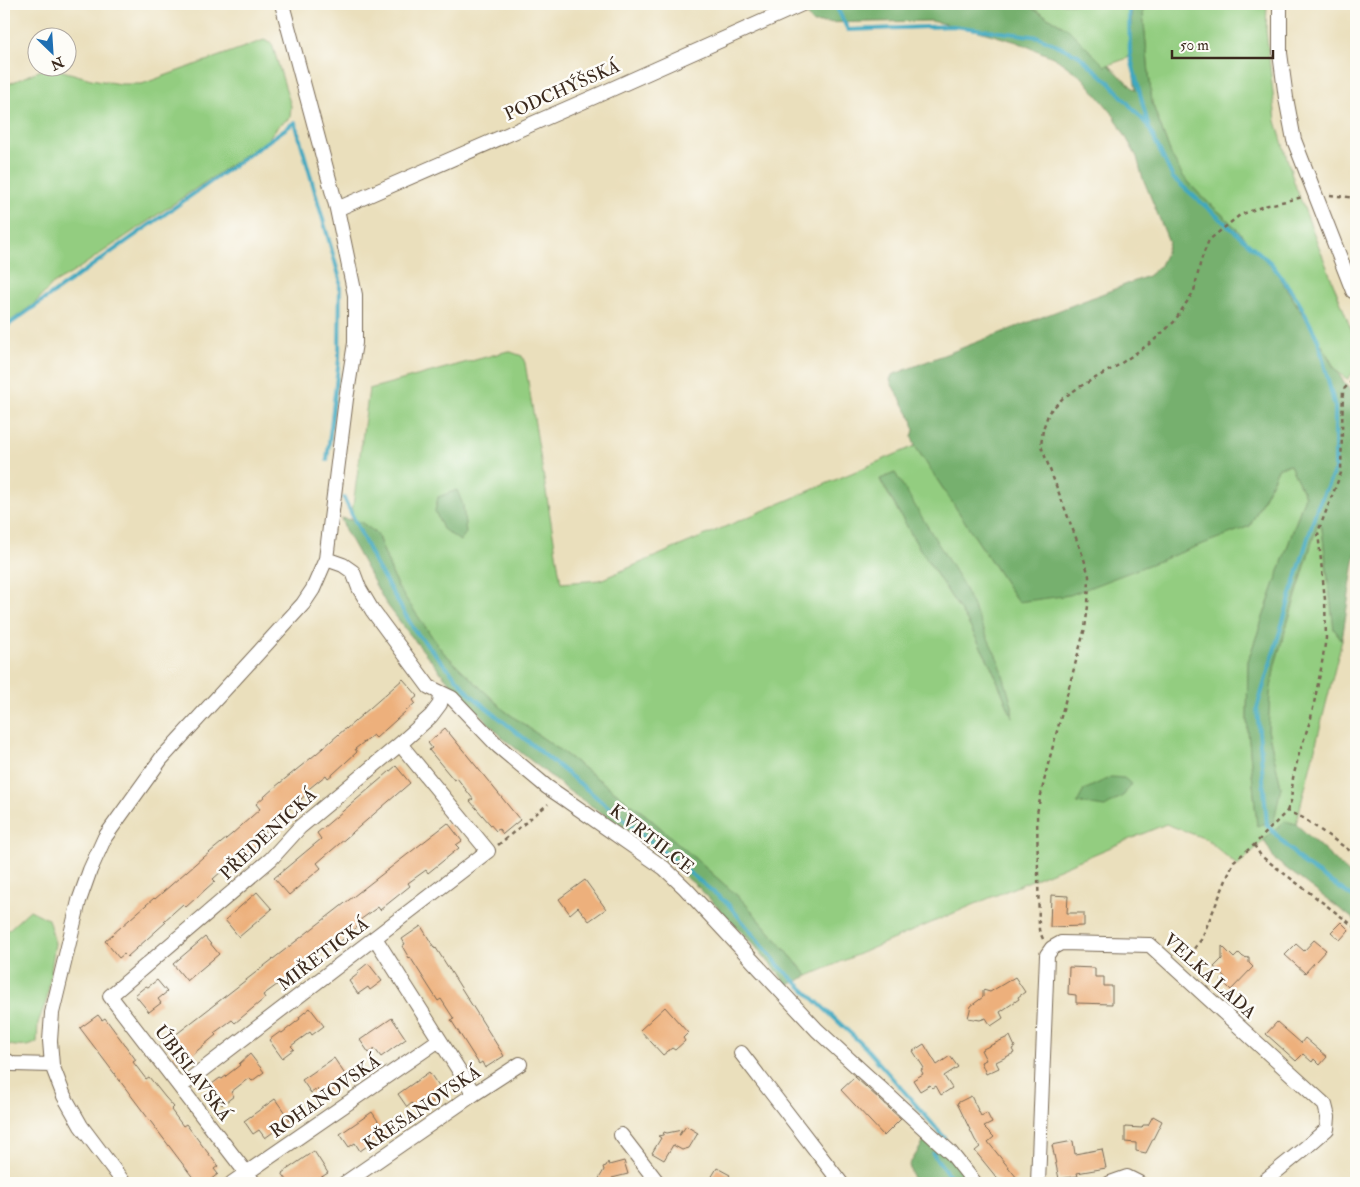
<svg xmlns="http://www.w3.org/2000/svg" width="1360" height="1187" viewBox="0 0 1360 1187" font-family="'IM FELL Double Pica',serif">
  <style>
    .green { fill: #93cd80; stroke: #677c4f; fill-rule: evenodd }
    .forest { fill: #76b06e; stroke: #586d46 }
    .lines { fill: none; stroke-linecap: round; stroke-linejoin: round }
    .stream { stroke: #40a8c0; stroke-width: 4 }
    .building { fill: #edb07c }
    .minor-casing { stroke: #786955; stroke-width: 16 }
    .path { stroke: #786955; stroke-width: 2.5; stroke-dasharray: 4 4; stroke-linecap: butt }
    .minor { stroke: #fff; stroke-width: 14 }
    .labels { text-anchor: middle; stroke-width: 5; stroke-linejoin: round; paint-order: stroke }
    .street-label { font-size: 18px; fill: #3b2a1e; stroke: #fdfcf7 }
  </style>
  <rect width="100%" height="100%" fill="#fdfcf7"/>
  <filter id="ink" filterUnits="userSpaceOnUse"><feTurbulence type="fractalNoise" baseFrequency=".02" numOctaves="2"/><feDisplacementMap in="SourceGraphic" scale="10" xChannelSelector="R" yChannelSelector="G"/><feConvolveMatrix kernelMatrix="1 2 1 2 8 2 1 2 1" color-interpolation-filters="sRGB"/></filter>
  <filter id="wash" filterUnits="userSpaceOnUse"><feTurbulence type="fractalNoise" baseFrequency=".0096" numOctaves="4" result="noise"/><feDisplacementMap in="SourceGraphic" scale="20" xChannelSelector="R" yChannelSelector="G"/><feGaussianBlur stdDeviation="1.12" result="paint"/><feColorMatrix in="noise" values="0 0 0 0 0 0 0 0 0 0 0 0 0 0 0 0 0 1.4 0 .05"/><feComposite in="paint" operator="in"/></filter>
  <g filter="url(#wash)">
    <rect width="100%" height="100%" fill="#eadfbc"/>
    <path class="green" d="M1015,4H1132L1131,47L1128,58L1105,66L1067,28L1027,5Z
      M1142,4H1267L1266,30L1276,121L1295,185L1356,342V369L1348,379C1336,374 1332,363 1326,352L1275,270L1225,217L1202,197L1183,176L1173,160L1152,103Z
      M264,40L272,44L291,106L290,118L279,125L267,140L72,273L53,284L34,304L4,326V86L41,70H59L91,79L120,84H142Z
      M508,351L522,356L525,363L561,583L600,580L915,446L1018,602L1250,526L1279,467L1290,465L1305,496L1248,661L1247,720L1257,826L1281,787L1268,730L1270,694L1275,664L1301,580L1318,521L1322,529L1334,629L1342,640L1296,824L1285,821L1264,840L1238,866L1206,839L1166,824L968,907L808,976L742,900L647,816L565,754L505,711L442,651L397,586L377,534L351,520L369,389ZM895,473L1012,706V716L992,668L967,621L918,546L880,480Z
      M30,910L48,919L55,943L47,999L38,1023L37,1042C27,1049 15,1046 4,1044V934Z"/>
    <path class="forest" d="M825,4H1013L1026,5L1067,28L1105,66L1109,65L1136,91L1130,50L1132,4H1142L1152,103L1171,155L1183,176L1202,197L1225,217L1275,270L1326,352L1333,366L1356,399V549L1342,640L1334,629L1322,529L1318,522L1275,664L1270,694L1268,730L1281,787L1274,821L1257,826L1247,720L1248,661L1305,496L1290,465L1279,467L1250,526L1070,595L1018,602L915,446L912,437L914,430L912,419L892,385L890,380L892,375L1148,276L1159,267L1165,255L1169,242L1142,176L1137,157L1113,114L1083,78L1055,58L1017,42L979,31L931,21L813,23L804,12Z
      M895,473L962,583L1000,664L1012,706V717L992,668L967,621L918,546L880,479Z
      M457,490L463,505L466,533L460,541L443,529L435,511L438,497Z
      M341,518L361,522L377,534L397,586L442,651L505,711L565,754L647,816L742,900L808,976L788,985L755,946L698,887L632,833L569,791L504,739L447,680L407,631L385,602L345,530Z
      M1111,777L1124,778L1131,784L1124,795L1105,807L1077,803L1084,790Z
      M1285,821L1296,824L1356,880V921L1275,860L1264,840Z
      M925,1140L945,1153L976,1183H914L909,1165Z"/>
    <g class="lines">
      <path class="stream" d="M835,4L848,30L953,26L1039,37L1078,55L1110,83L1149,127
        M1129,4L1130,55L1149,128L1173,178L1271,263L1298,300L1318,340L1335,407V470L1317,508L1257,708L1267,825L1304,864L1356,899
        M4,328L295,122L340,279L339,359L327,460
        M344,498L375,563L415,631L472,696L728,904L780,967L865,1047L945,1138
        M934,1153L933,1154L955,1183"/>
    </g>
    <g id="blocks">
      <path class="building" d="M403,679L418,696L413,700L415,703L376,738L373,735L355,749L357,752L333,774L328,778L326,775L305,792L307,794L264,831L266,833L261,838L263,840L244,858L234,866L231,863L213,879L215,881L196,898L186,907L183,904L164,921L166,922L127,957L124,954L119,958L105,941L138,912L154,898L155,899L203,857H204L232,834L260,809L256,804L275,787L316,754L346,728V729Z
        M445,728L520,820L503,834L499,829L496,831L470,801L473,799L457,778L454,780L429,750L432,748L428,743Z
        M396,766L410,783L317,863L321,868L289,895L274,878L321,839L317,833Z
        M448,823L462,841L456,845L459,848L428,873L426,870L408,883L410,886L380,910L378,907L360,920L362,923L342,940L332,948L329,945L312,958L314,960L283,985L281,982L263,995L265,998L235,1023L232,1020L214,1033L216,1035L186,1060L184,1057L178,1061L165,1043Z
        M585,880L606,909L589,921L578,907L570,914L559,899Z
        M257,892L272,909L239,937L225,920Z
        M1051,895L1068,896L1067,913H1084V926L1050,927Z
        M1341,922L1349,930L1340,940L1331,932Z
        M421,926L435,949L436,948L504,1056L485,1068L482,1062L479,1064L451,1020L454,1019L441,999L438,1001L410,957L409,958L402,946L405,944L402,939Z
        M205,937L219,954L187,981L173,964Z
        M1314,940L1326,950L1305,973L1285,955L1296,944L1304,951Z
        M1222,946L1234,958L1239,953L1243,957L1249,958V963L1253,967L1231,990L1221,980L1225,977L1214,967L1222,959Z
        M368,963L382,981L370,990L368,987L358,994L349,981L358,974L357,972Z
        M1069,967L1095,968V977H1104V986H1112V1004L1076,1003V995L1068,994Z
        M1015,977L1025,992L1018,997L1019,999L1000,1012L1003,1018L991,1026L986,1018L980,1020L968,1018L971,1006L983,997V990L990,992Z
        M157,980L167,992L158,999L161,1003L149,1012L135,995L146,986L148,987Z
        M665,1007L688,1033L683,1038L685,1041L675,1050L672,1048L663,1055L640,1030Z
        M310,1008L324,1026L312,1035L310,1032L291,1046L294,1049L282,1058L269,1040L280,1032L282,1033L300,1019L299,1017Z
        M98,1015L102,1020L105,1018L136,1060L133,1062L146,1079L149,1077L165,1097L174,1107L171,1110L183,1126L186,1124L218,1166L214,1169L218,1174L206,1183H197L80,1028Z
        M392,1018L406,1039L381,1057L375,1049L369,1053L360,1040Z
        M1277,1022L1301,1043L1305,1038L1327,1057L1320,1065L1314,1059L1312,1062L1303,1054L1296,1061L1266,1034Z
        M1010,1036L1015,1047L1012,1049L1014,1053L996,1062L999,1068L986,1074L981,1062L986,1060L981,1050Z
        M924,1044L937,1065L950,1056L958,1067L944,1076L952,1088L941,1095L936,1086L933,1088L930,1085L920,1091L913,1080L923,1074L921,1070L924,1068L913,1051Z
        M250,1054L264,1072L252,1081L249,1078L231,1092L234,1096L222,1105L208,1087L220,1078L222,1079L240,1065L239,1064Z
        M334,1058L348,1079L323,1098L317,1089L311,1093L302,1080Z
        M429,1072L444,1094L418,1111L412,1103L407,1107L398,1094Z
        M855,1077L901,1119L884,1136L841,1090Z
        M971,1096L981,1116L987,1113L992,1123L984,1127L994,1137L988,1142L1017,1178L1011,1183H1001L975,1151L980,1147L975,1140L957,1103Z
        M275,1099L290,1120L265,1138L259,1130L253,1134L244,1121Z
        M372,1112L386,1133L360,1151L355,1143L349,1147L340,1134Z
        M1153,1116L1162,1121L1146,1153L1136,1151V1143L1125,1142V1127L1142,1128L1143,1125H1148Z
        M686,1126L698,1133L689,1148L682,1150L673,1145L664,1160L652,1153L661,1138L658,1136L663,1135L664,1132L667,1133L682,1130L679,1135H680Z
        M1073,1141L1075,1154L1102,1149L1106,1168L1077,1173L1078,1176L1059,1179L1052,1145Z
        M314,1151L328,1173L312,1183H289L282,1173Z
        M624,1161L628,1174L612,1178L614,1183H602L601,1181L597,1182L604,1170L603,1167L606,1166L608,1162L609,1165Z
        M717,1168L730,1175L725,1183H708Z"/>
    </g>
  </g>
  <g filter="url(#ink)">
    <use href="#blocks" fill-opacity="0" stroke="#786955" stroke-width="1"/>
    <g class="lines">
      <defs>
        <path id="minor" d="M1280,4V53L1286,98L1294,140L1353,291H1356
          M337,209L596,96L802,4
          M326,559L343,565L353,572L359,588L372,610L429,687L452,698L498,746L547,787L559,795L641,852L664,868L685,888L817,1030L951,1153L975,1183
          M375,938L474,1094
          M741,1053L841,1183
          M4,1059L13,1064L52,1065
          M180,1087L488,851L400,744
          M621,1135L658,1183
          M124,1183L81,1126L64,1096L52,1065L50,1041L52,1013L79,901L90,870L105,837L161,759L303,604L313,589L326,559L346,399L355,343V295L337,209L282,4
          M232,1183L439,1040
          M254,1183L110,996L271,859L300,827L400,744L431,716L440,704L441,694
          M345,1183L474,1094L520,1064
          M1038,1183L1047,955L1052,948L1061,943L1150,945L1325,1105L1328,1117L1327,1129L1304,1149L1262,1183
          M1110,1183L1127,1177L1139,1183"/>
      </defs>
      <use href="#minor" class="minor-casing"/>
      <path class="path" d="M1330,195L1356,198
        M1287,811L1291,801L1293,778L1299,754L1311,718L1321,669L1326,638L1325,600L1318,532L1341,473L1343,390L1356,377
        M498,845L548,804
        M1254,845L1261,856L1355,927
        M1043,939L1039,930L1037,813L1047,768L1085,628L1088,606L1089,576L1084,559L1041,446L1043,429L1049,412L1063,398L1081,386L1117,366L1152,342L1174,322L1194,291L1201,260L1209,240L1240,215L1264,206L1303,197
        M1184,961L1201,940L1234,861L1254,845L1287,811L1303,818L1356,855"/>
      <use href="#minor" class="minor"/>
    </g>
  </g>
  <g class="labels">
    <g class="street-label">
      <text transform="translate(562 90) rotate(-24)" y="6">PODCHÝŠSKÁ</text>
      <text transform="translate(268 834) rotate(-43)" y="6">PŘEDENICKÁ</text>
      <text transform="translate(652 839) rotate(38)" y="6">K VRTILCE</text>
      <text transform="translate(323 954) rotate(-37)" y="6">MIŘETICKÁ</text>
      <text transform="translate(1210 976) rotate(42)" y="6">VELKÁ LADA</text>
      <text transform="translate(193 1073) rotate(53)" y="6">ÚBISLAVSKÁ</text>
      <text transform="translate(325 1096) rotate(-35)" y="6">ROHANOVSKÁ</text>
      <text transform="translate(422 1108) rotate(-34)" y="6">KŘESANOVSKÁ</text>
    </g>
  </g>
  <rect width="1360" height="1187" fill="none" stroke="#fdfcf7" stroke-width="20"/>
  <g transform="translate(52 52) rotate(155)"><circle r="24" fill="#fdfcf7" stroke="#afa8a0"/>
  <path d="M0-4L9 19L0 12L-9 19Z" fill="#1f6fb2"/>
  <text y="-8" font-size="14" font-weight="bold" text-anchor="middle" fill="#3b2a1e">N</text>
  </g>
  <path d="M1172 50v8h101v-8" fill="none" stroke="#3b2a1e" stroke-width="2.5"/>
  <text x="1180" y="50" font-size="15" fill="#3b2a1e" stroke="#fdfcf7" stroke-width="4" paint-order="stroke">50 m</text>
</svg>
